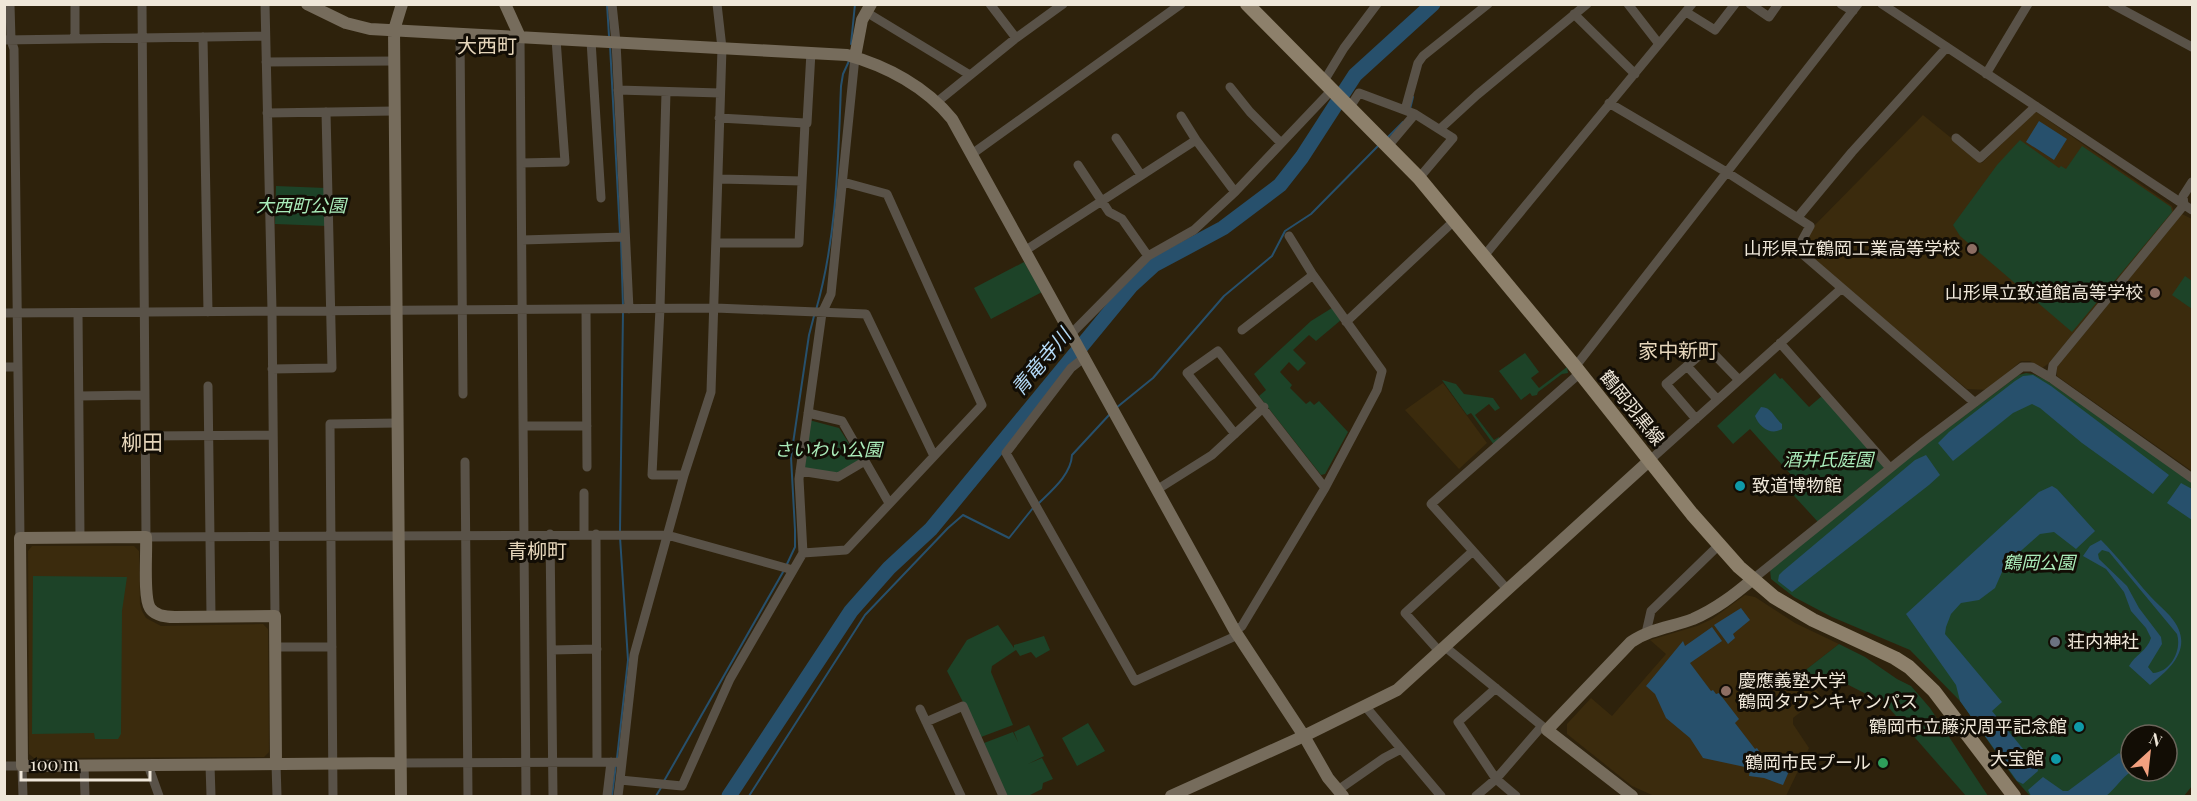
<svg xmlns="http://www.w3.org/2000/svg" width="2197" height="801" viewBox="0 0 2197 801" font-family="'Playfair Display','Noto Sans JP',serif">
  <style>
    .built { fill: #3b2b0d }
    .green { fill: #1d4328; fill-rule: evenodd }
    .water { fill: #27506c; fill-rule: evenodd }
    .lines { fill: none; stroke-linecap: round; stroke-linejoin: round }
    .stream { stroke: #27506c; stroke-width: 2 }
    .river { stroke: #27506c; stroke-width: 15 }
    .street { stroke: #595248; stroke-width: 9 }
    .secondary { stroke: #766c5c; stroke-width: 12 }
    .primary { stroke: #8d806b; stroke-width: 14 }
    .education-dot { fill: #8d6e63; stroke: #120d05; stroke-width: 2 }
    .culture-dot { fill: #0f9aa8; stroke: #120d05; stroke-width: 2 }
    .worship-dot { fill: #6b7280; stroke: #120d05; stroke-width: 2 }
    .leisure-dot { fill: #2e9e5b; stroke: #120d05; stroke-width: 2 }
    .labels { text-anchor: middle; stroke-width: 6; stroke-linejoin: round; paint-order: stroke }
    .park-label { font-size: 18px; font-style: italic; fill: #aaecba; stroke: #120d05 }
    .poi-label { font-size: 18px; fill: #efe7d9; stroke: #120d05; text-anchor: end }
    .street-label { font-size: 18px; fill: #efe7d9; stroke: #120d05 }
    .neighbourhood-label { font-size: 20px; fill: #e6d6bb; stroke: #120d05 }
    .water-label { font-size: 20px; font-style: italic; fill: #b3d9f6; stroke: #120d05 }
    .quarter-label { font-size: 21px; fill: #e6d6bb; stroke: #120d05 }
  </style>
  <rect width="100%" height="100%" fill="#2e220c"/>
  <path class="built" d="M2035,111L2172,206L2174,212L2048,364L2042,368L2030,361H2021L1988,390L1967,389L1802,251V247L1814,226L1923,115L1982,163Z
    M2182,214L2192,219V471L2057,376V367Z
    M1443,383L1487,443L1459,469L1405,410Z
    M32,546H134L139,551L140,604L142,611L146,618L161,626L263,624L268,629L269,752L264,757L34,758L29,754L28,551Z
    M1745,595L1755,597L1795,623L1839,644L1803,672L1821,696L1793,718V724L1809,748L1786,796L1652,795L1632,786L1567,734V724L1591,698L1612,716L1666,654L1650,640L1697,626L1712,619Z"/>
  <path class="green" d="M2020,140L2059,168L2061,166L2066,169L2082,146L2171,207L2172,212L2072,332L1960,236L1953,225L1997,165Z
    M276,186L326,188L327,226L275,224Z
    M1024,262L1042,292L991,319L974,288Z
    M2185,276L2192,281V309L2172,295Z
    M1332,308L1341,320L1316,341L1309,335L1293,350L1306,363L1298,371L1289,362L1280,372L1292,385L1290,388L1306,404L1310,401L1314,405L1319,401L1348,432L1325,474L1321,475L1259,396L1266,390L1254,374L1311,321Z
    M1525,353L1539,372L1531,378L1539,388L1567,367L1568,373L1562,374L1538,392L1537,395L1532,396L1530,393L1521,400L1499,371Z
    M1775,373L1780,379L1782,378L1809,407L1823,395L1886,466L1818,522L1785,486L1794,478L1750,429L1733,444L1717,426Z
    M2026,373L2033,374L2046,380L2192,482V786L2184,796H2030L2014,778L1960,701L1910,650L1832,617L1794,597L1771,579L1770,570L1924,446L2019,375ZM2131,735H2167V771H2131Z
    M1442,380L1456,384L1464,394L1493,398L1500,408L1495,411L1489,404L1475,415L1494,440L1499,437L1500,439L1494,445L1471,413L1467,415Z
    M809,420L839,428L860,460L837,473L804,468Z
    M33,576L127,577L122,611L121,734L118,739H95L94,733L32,734Z
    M998,625L1014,648V645L1044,636L1050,650L1036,658L1031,652L1020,656L1016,650L992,666L991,672L1013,725L981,737L947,671L967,640Z
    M1839,644L1865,657L1897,679L1911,686L1930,708L1988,796H1966L1882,700L1878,703L1870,696L1833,677L1814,687L1803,672Z
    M1088,723L1105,751L1077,766L1062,738Z
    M1029,725L1044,756L1028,764L1042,758L1053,779L1043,783L1042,789L1028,796H1007L984,743L1013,732L1018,742L1014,732Z"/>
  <path class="water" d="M2039,121L2067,139L2054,160L2026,142Z
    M2033,375L2051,386L2169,475L2153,494L2082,443L2040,408L2032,404L2013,413L1953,461L1938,443L1949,432L2015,381L2023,376Z
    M1761,407C1772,407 1774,418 1782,424V429C1771,436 1759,427 1755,416Z
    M1926,455L1940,475L1929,485L1792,592L1778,581L1779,575L1783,571L1915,460Z
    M2181,483L2192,489V520L2167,503Z
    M2052,486L2057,489L2095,531L2094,532L2076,549L2054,532L2040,534L2005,565L1995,588L1979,600L1961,603L1951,614L1946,627L1945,634L2002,702L1992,711L2037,766L2038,771L2023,784L2017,781L1960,701L1956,685L1906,614L2039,492Z
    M2101,540C2119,558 2133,577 2150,596C2156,603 2164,609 2170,616C2195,645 2174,666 2150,685L2129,666C2135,655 2147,651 2151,638L2146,628L2131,611L2124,592L2106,569L2083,556L2090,546ZM2102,550L2109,552L2177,634C2182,650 2171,672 2153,673L2148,667L2162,644L2161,637L2139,608L2127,586L2099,559L2098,554Z
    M1741,608L1750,620L1733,634L1735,638L1728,644L1714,625Z
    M1712,627L1722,641L1690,663L1711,691L1713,690L1716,694L1719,693L1739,719L1735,723L1755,749L1757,748L1761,754L1745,767L1703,758L1690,738L1666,718L1655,694L1646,686L1683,641L1685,646Z
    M2119,753L2131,764L2132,771C2121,778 2116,788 2106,796H2031L2028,790L2043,777L2063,791H2068Z
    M1764,758L1775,771L1783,765L1790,769L1783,785L1764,778L1749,776L1750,769Z"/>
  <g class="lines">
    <path class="stream" d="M607,4L609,36
      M851,44L855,4
      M610,45L620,234
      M1410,109L1413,97
      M1386,139L1403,122
      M621,240L623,306
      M816,310C837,237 838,161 841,86L843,74L849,61
      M1116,408L1153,378L1224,296L1272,256L1285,231L1311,214L1379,145
      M1038,504C1051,491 1071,475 1072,455L1110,414
      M620,531L623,312
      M787,564L795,547V530L791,457L809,335L814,316
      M617,758L628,660L620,537
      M664,781L783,572
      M612,796L616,764
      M656,796L662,786
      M749,796L865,615L948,528L963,515L1009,538L1033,508"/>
    <path class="river" d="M729,796L851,611L889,568L931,529L1131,286L1154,265L1223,228L1280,185L1302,157L1355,75L1433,4"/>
    <path class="street" d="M10,4L11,40L14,49L20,538
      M75,4V39
      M142,4L146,537L667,535L793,570
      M265,4L272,311L275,616
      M612,4L616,42L629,309
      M717,4L722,48L711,392L684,475L634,655L620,780L682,786L730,679L803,553L799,479L822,313L831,294L855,57
      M990,4L1016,38
      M1628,4L1659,44
      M1750,4L1769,17L1778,4
      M1841,4L1853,11
      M1882,4L2192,210
      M2112,4L2192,47
      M866,12L970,75
      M1686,12L1715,30L1735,4
      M1574,14L1635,74
      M460,34L463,394
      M203,37L208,312
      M520,37L526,796
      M4,40L265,36
      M591,41L601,198
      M266,62L394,61
      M1986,74L2028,4
      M1324,81L1344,48L1377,4
      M1230,87L1250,112L1281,143
      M618,90L720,93
      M666,92L660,308L652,475H684
      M937,102L1016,38L1063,4
      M1609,103L1728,173L1810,226L1798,248L1799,251L1974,402
      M1350,107L1359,93L1415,114L1453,138L1419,178
      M1405,110L1418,63L1423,56L1488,4
      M267,113L394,111
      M1181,116L1196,140
      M719,118L805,123
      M1441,128L1477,95L1587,4
      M1116,138L1141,175
      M1956,138L1980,158L2036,106
      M1388,146L1415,114
      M972,154L1181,4
      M521,163L565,162L556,39
      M1078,165L1109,212L1122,219L1148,256
      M718,179L802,181
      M1798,217L1852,152L1947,47
      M522,240L624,237
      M717,243H799L805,123H807L811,52
      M1026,250L1196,140L1235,192
      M1484,256L1692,4
      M586,309L587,467
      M4,313L715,308L866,314L934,456
      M78,313L80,537
      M1346,322L1455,220
      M1242,330L1313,275
      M1072,333L1148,256L1194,230L1235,192L1327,95
      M1780,343L1890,468
      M1085,357L1071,368L1006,453L1135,681L1238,635
      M1687,366L1717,399
      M4,367H18
      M1575,367L1858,4
      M272,369L332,368L326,112
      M2051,378L2053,365L2184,205L2183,196L2192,182
      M208,386L211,616
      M79,396L145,395
      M808,413L842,421L889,503
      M1696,419L1666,384L1708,348L1739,380
      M523,426H587
      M1235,434L1187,373L1218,351L1325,488
      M145,436L273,435
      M1650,460L1842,288
      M465,462L468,796
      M800,471L838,477L865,461
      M1158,489L1212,455L1264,407
      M584,493V534
      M550,534L553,796
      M596,534L597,761
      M803,553L846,550L982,405L887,194L843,182
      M1753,579L1924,441L2022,367H2032L2051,378L2192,478
      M1507,589L1431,504L1580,373
      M1235,631L1242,626L1325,488L1377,390L1382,371L1313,275L1289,236
      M1646,633L1651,611L1719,545
      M1444,646L1547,730
      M275,647H332
      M552,650L597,649
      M1439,651L1405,613L1473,551
      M1496,688L1458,722L1496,779L1516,796
      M1365,706L1441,796
      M920,709L961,796
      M926,722L963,706L1003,796
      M400,763L622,762
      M276,764L277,796
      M84,765L85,796
      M148,765L159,796
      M210,765L211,796
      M4,766H22L23,796
      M1338,790L1384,758L1401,749
      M333,796L330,424L398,423
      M607,796L611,762
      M618,796L620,780
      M1476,796L1496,779L1542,726"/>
    <path class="secondary" d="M307,4L346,23L370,29L847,55C887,66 926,87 952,119L1235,631L1304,736L1328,778L1343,796
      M505,4L520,37
      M855,57L862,20L871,4
      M276,764L275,616L175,617C166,617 155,616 150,608C143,597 147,552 146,537L20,538L22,766L400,763
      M401,796L394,30L402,4
      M1171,796L1304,736L1397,690L1650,460
      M1632,796L1547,730L1631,642C1650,629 1672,627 1693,619C1716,609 1734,595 1753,579"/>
    <path class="primary" d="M1247,4L1419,178L1573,364L1692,514L1739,567L1774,597L1813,620L1895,658L1909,667L1934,691L2014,796"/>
  </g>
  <g class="education-dot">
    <circle cx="1972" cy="249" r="6"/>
    <circle cx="2155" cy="293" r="6"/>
    <circle cx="1726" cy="691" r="6"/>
  </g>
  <g class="culture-dot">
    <circle cx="1740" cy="486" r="6"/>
    <circle cx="2079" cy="727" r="6"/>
    <circle cx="2056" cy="759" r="6"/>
  </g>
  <circle class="worship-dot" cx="2055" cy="642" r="6"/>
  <circle class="leisure-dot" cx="1883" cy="763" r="6"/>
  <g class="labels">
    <g class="park-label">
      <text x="301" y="212">大西町公園</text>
      <text x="828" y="456">さいわい公園</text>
      <text x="1828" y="466">酒井氏庭園</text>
      <text x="2039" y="569">鶴岡公園</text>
    </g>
    <g class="poi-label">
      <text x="1960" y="255">山形県立鶴岡工業高等学校</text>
      <text x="2143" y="299">山形県立致道館高等学校</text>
      <text x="1752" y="492" text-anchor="start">致道博物館</text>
      <text x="2067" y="648" text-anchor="start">荘内神社</text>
      <text x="1738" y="687" text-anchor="start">慶應義塾大学<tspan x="1738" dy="21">鶴岡タウンキャンパス</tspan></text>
      <text x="2067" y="733">鶴岡市立藤沢周平記念館</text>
      <text x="2044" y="765">大宝館</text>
      <text x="1871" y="769">鶴岡市民プール</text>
    </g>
    <g class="street-label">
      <text transform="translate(1632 408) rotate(51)" y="6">鶴岡羽黒線</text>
    </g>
    <g class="neighbourhood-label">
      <text x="487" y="53">大西町</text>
      <text x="1678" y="358">家中新町</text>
      <text x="537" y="558">青柳町</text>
    </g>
    <g class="water-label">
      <text transform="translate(1041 362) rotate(-50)" y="7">青竜寺川</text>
    </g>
    <g class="quarter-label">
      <text x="142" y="450">柳田</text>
    </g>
  </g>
  <rect width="2197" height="801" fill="none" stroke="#efe7d9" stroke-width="12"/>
  <g transform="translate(2149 753) rotate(27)"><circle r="28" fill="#120d05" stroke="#6a645a" stroke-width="1.5"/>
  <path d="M0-4.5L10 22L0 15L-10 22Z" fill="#f2a07f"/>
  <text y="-9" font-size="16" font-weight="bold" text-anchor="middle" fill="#efe7d9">N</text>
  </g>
  <path d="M21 771v9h129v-9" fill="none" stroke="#efe7d9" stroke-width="3"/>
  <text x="30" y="771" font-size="18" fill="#efe7d9" stroke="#120d05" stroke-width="4.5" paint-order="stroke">100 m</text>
</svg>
